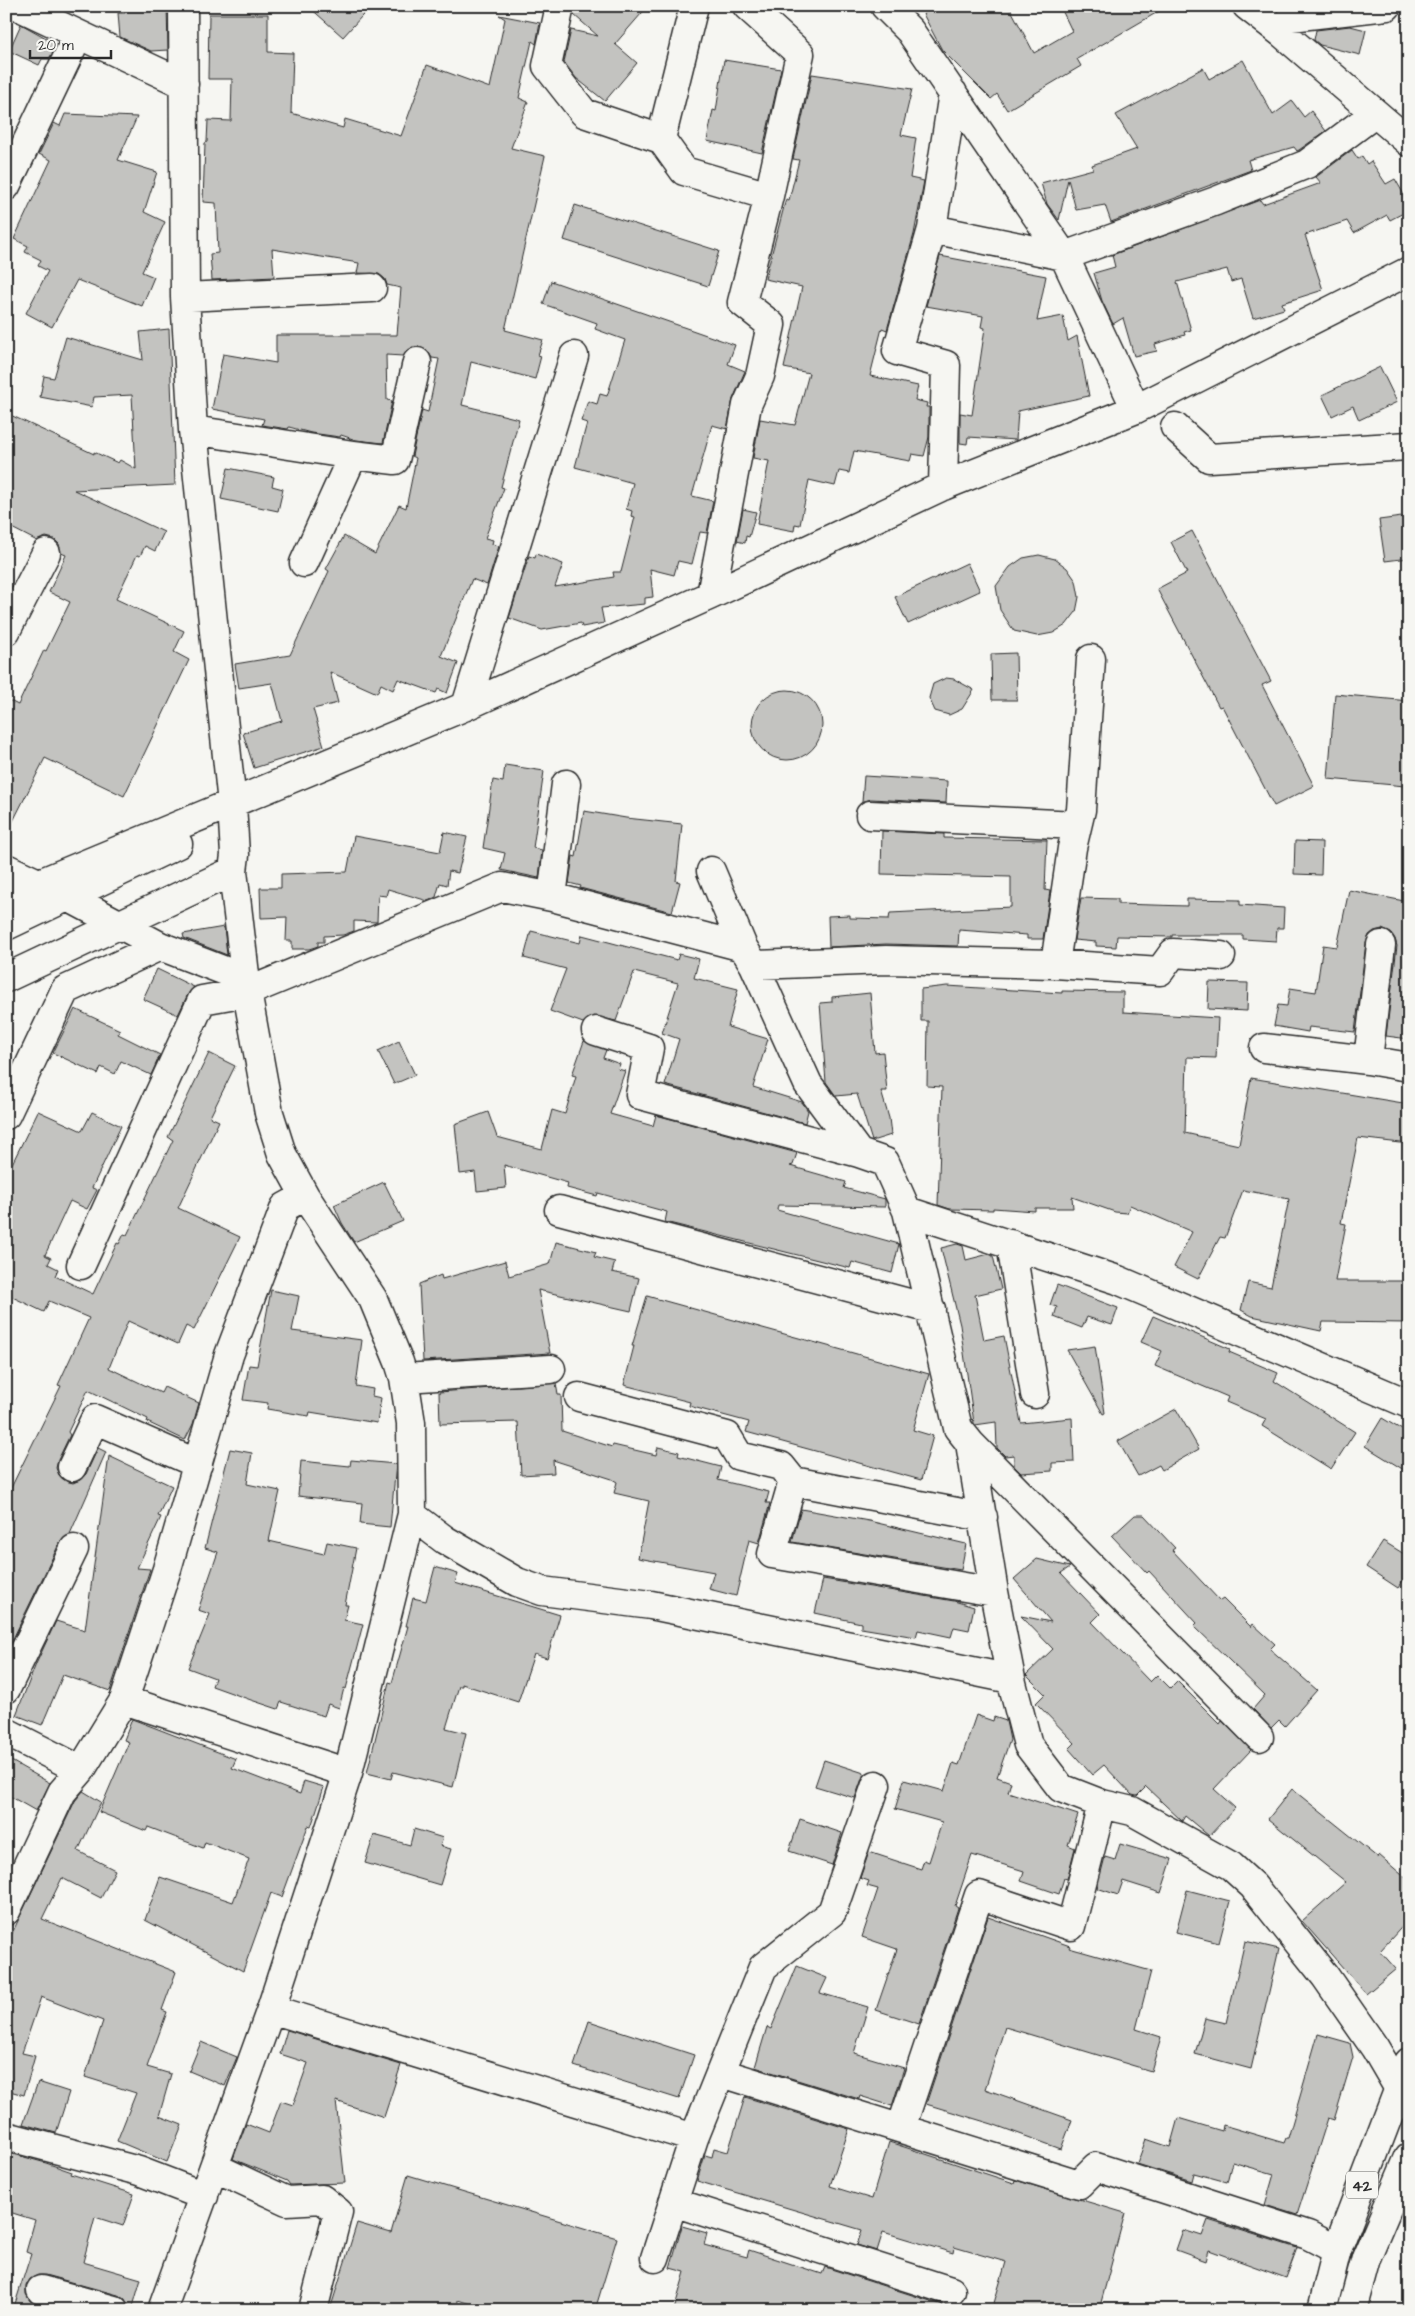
<svg xmlns="http://www.w3.org/2000/svg" width="1415" height="2316" viewBox="0 0 1415 2316" font-family="'Architects Daughter',sans-serif">
  <style>
    .building { fill: #c3c3c0; stroke: #2b2b2b }
    .lines { fill: none; stroke-linecap: round; stroke-linejoin: round }
    .minor-casing { stroke: #2b2b2b; stroke-width: 31 }
    .major-casing { stroke: #2b2b2b; stroke-width: 31 }
    .minor { stroke: #f6f6f2; stroke-width: 28 }
    .major { stroke: #f6f6f2; stroke-width: 28 }
    .labels { text-anchor: middle; stroke-width: 4; stroke-linejoin: round; paint-order: stroke }
    .shield { fill: #f6f6f2; stroke: #686867; stroke-width: 1 }
    .shield-label { font-size: 16px; font-weight: bold; fill: #2b2b2b }
  </style>
  <rect width="100%" height="100%" fill="#f6f6f2"/>
  <filter id="ink" filterUnits="userSpaceOnUse"><feTurbulence type="fractalNoise" baseFrequency=".02" numOctaves="2"/><feDisplacementMap in="SourceGraphic" scale="10" xChannelSelector="R" yChannelSelector="G"/><feConvolveMatrix kernelMatrix="1 2 1 2 8 2 1 2 1" color-interpolation-filters="sRGB"/></filter>
  <g filter="url(#ink)">
    <path class="building" d="M124,6H167L168,50L151,51L120,37L118,13H125Z
      M308,6H371L343,37Z
      M575,6H648L615,44L637,63L605,101L576,78L564,62L571,30L598,36L574,15Z
      M938,6H1009L1034,53L1072,31L1060,6H1168L1077,59L1081,66L1007,110L997,94L991,99L942,50L923,14Z
      M209,14H268V52L293,53L291,113L343,128L345,119L401,136L427,65L490,88L505,19L499,15L540,23L536,44L532,41L519,98L528,102L511,148L545,156L505,330L543,340L538,355L541,356L535,379L471,362L462,405L519,419L501,487L504,488L485,538L493,540L492,544L499,546L487,585L472,579L441,656L458,663L447,693L438,689L436,693L398,679L393,690L381,684L377,693L330,672L338,703L313,709L324,746L254,768L243,733L282,721L272,683L239,688L235,664L290,655L329,571L326,569L344,536L375,554L399,505L406,508L416,458L412,456L422,410L428,412L439,359L432,358L428,351L420,347H412L403,356L386,355L387,400L392,401L383,443L356,440L341,435L340,437L311,433L289,427L288,429L262,425L264,419L212,409L223,354L276,363V335H397L401,288L387,285L385,279L379,274L357,273L359,263L272,249L274,277L212,280L210,254L218,253L216,203L203,202L205,143L207,142L208,120L231,121L232,79H208Z
      M21,24L57,44L49,59H42L39,65L9,51Z
      M1350,26L1366,30L1360,55L1320,45L1314,40L1316,30Z
      M724,60L781,69L762,153L707,141L713,110L716,111Z
      M1243,60L1273,115L1292,101L1304,117L1311,111L1326,131L1299,150L1297,151L1294,147L1248,160L1251,170L1111,222L1105,205L1076,210L1068,179L1059,220L1047,204L1041,183L1093,169L1092,165L1137,149L1116,115L1203,68L1209,79Z
      M812,74L912,89L901,135L916,138L910,178L924,181L914,234L887,330L882,328L870,376L918,386L915,400L927,403L926,407H929V437L924,456L912,454L910,461L854,451L849,473L839,471L835,486L809,480L800,525L795,524L794,531L757,524L769,461L753,458L760,419L795,425L809,373L784,368L802,287L765,279L786,199L789,200L799,160L793,159Z
      M65,114L137,117L118,160L157,172L144,212L165,222L142,272L154,277L142,306L77,280L52,327L26,313L48,271L38,266L41,260L25,252L28,246L14,239L51,160L39,154L54,123L60,126Z
      M1352,150L1358,159L1362,156L1367,164L1371,161L1386,184L1395,179L1409,203V210L1390,220L1387,215L1354,233L1347,221L1305,235L1323,290L1282,303L1284,309L1253,318L1241,279L1231,282L1227,269L1177,282L1191,330L1184,332L1185,335L1155,344L1157,351L1134,356L1123,318L1113,324L1102,301L1094,273L1115,267L1112,255L1260,200L1263,204L1321,183L1316,177Z
      M575,205L719,251L708,286L564,240Z
      M940,256L1046,276L1037,321L1063,316L1068,341L1077,336L1089,396L1018,411L1016,440L968,437L967,444L960,443V413L972,415L985,328L981,327L983,316L926,306Z
      M551,281L735,345L728,364L745,371L733,399L727,429L712,425L692,496L713,501L707,533L700,532L692,564L678,561L674,575L650,569L653,597L645,598V604L601,608L604,623L582,627L581,623L542,630L509,618L529,556L535,558L536,554L563,564L555,587L614,577L613,572H621L635,517L631,516L632,511L626,509L633,483L575,467L587,423L581,421L588,401L597,404L600,394L607,396L625,340L595,329L597,323L543,304Z
      M169,329L175,485L74,490L164,532L155,551L145,546L140,556L137,555L116,599L184,631L174,652L189,660L124,796L45,758L6,835V699L18,705L44,650L46,651L70,602L49,592L66,555L61,553L59,544L54,539L46,537L37,541L6,525V413L94,454V452L118,463L120,460L136,469L132,395L94,397L92,407L40,397L44,376L54,378L66,337L143,360L140,332Z
      M1380,367L1397,402L1359,420L1353,406L1332,416L1322,395Z
      M228,468L274,477L272,486L283,489L278,511L221,499Z
      M743,509L756,512L749,537L746,536L745,543L737,541Z
      M1409,516V558L1385,561L1379,520Z
      M1192,531L1271,681L1262,685L1314,786L1274,806L1222,706L1219,707L1157,589L1187,573L1171,542Z
      M1039,555L1055,559L1067,568L1076,581L1079,597L1076,612L1066,625L1053,633L1037,636L1014,631L1000,610L996,586L1010,567L1023,558Z
      M967,563L980,591L908,624L895,597Z
      M1016,653L1017,700H992L991,654Z
      M946,678L954,679L974,690L962,709L949,715L935,711L929,698L933,684Z
      M752 725a35 35 0 1 1 70 0a35 35 0 1 1-70 0Z
      M1335,694L1409,701V742L1405,786L1328,779Z
      M505,765L544,771L533,848L542,850L539,878L501,870L505,853L483,848L493,780L503,782Z
      M864,776L947,781L946,803L871,799L862,802Z
      M584,811L626,818L682,824L676,881L680,882L672,912L580,888L581,886L569,883L573,856L576,857Z
      M882,831L944,834V838L1047,840L1045,890L1050,891L1043,939H1027V935L959,930L958,946L886,944L829,947L828,916L850,915V918L889,919L890,913L1011,907V877L881,874Z
      M444,832L467,837L458,873L449,871L447,885L440,883L436,897L428,901L388,889L386,896L378,895L377,922L354,921V931L343,935L324,936V942H318V946L309,949H292V941H286L287,917L261,918L260,888H281V874L347,872L354,836L440,852Z
      M1295,841L1322,842L1321,875L1294,874Z
      M1349,890L1409,902V1039L1386,1036L1397,946L1395,939L1391,933L1382,929L1374,931L1369,935L1366,943L1355,1032L1309,1027L1308,1032L1274,1026L1278,1005L1287,1006L1290,988L1316,992L1323,945L1337,947Z
      M1081,898L1118,899V904L1187,906V899L1240,900V905L1284,908L1283,928H1277L1276,941L1243,939V935H1172V937L1117,936L1116,947L1096,946V942L1074,940Z
      M224,927L227,955L184,938L183,934Z
      M531,931L580,943L582,935L677,960L679,954L699,959L694,978L738,989L728,1027L768,1039L753,1087L802,1102L808,1111L805,1123L665,1085L679,1039L662,1033L678,983L634,972L616,1021L593,1016L583,1023L550,1011L566,969L524,958Z
      M157,969L194,987L188,994L178,1015L143,999Z
      M1209,982L1248,983L1247,1011L1208,1009Z
      M947,986L1062,993V991L1123,992V1012L1218,1018L1216,1058L1187,1057L1185,1133L1239,1145L1251,1078L1409,1104V1144L1358,1138L1341,1223L1346,1224L1335,1281H1409V1323L1323,1322L1321,1331L1252,1316L1241,1310L1248,1282L1271,1287L1289,1199L1243,1190L1225,1238L1220,1237L1198,1279L1174,1267L1192,1232L1130,1205L1127,1213L1115,1212L1072,1197L1073,1208H1035V1211L993,1208V1210L950,1209L938,1205L942,1087L927,1086L928,1021H921V989Z
      M870,993L875,1053L883,1052L887,1091H881L889,1118L891,1135L872,1141L857,1094L836,1096L826,1082L820,1003L832,1002V997Z
      M75,1009L120,1030L118,1034L160,1055L151,1075L121,1061L115,1074L101,1067L98,1074L53,1053Z
      M399,1041L415,1075L394,1084L378,1051Z
      M584,1041L606,1050L603,1058L620,1064L618,1069L625,1071L610,1114L653,1126L656,1115L797,1153L793,1165L790,1166L846,1182L844,1188L885,1199V1207L778,1205L777,1210L899,1244L892,1273L852,1262L850,1268L665,1222L667,1212L598,1193L597,1196L567,1188L568,1183L504,1165L506,1188L477,1191L475,1172L460,1174L455,1124L488,1112L497,1137L542,1149L552,1110L565,1114L576,1076L572,1075Z
      M209,1053L235,1066L210,1117L219,1121L178,1208L240,1237L194,1330L186,1326L178,1344L128,1321L109,1368L161,1393L164,1387L199,1403L193,1424L185,1440L147,1422L148,1419L88,1390L68,1432L70,1435L58,1460L56,1468L59,1475L66,1481L73,1483L80,1480L86,1474L98,1448L106,1452L70,1534L60,1542L8,1649L6,1648V1498L61,1386L58,1385L89,1318L49,1301L44,1312L6,1294V1176L38,1111L82,1131L92,1112L121,1126L92,1188L97,1190L87,1209L70,1201L45,1255L51,1258L48,1264L58,1269L55,1276L93,1294L117,1243L119,1244L124,1234L127,1235L173,1140L168,1137Z
      M384,1182L403,1221L354,1242L342,1223L334,1205Z
      M556,1242L596,1252L594,1257L615,1262L612,1272L639,1278L631,1311L538,1290L550,1353L423,1361L419,1284L441,1275L442,1279L505,1261L509,1276L550,1264Z
      M957,1244L963,1246L966,1260L989,1254L993,1256L1001,1289L975,1295L984,1340L1004,1336L1021,1423L1072,1418L1074,1462L1052,1463V1471L1021,1473L1014,1466V1455L1005,1456L997,1448L996,1422L975,1425L974,1423L960,1325L941,1248Z
      M1057,1285L1118,1308L1112,1325L1087,1317L1082,1328L1054,1317L1057,1307L1050,1305Z
      M271,1290L299,1296L292,1331L362,1340L356,1386L373,1389L372,1396L381,1398L377,1423L310,1412L309,1416L267,1409L268,1403L243,1400L249,1365L257,1366Z
      M647,1296L929,1374L913,1430L933,1436L921,1480L746,1432L749,1422L689,1406L690,1402L624,1385L634,1346H632Z
      M1153,1316L1230,1349L1229,1352L1278,1373L1274,1381L1355,1432L1331,1469L1262,1426L1266,1419L1226,1402L1228,1397L1155,1366L1162,1351L1141,1342Z
      M1095,1346L1105,1413L1103,1414L1067,1350Z
      M556,1383L558,1395H561L562,1431L612,1447L613,1445L656,1455L658,1447L679,1452L678,1456L721,1467L718,1480L769,1492L766,1503H770L759,1543L749,1540L736,1596L709,1589L714,1572L638,1558L649,1501L614,1493L617,1482L612,1479L553,1460L554,1473L521,1475L518,1422L440,1424L439,1392Z
      M1176,1409L1199,1449L1162,1470L1159,1465L1138,1476L1118,1441Z
      M1382,1418L1409,1434V1473L1365,1446Z
      M230,1449L252,1453L247,1484L280,1491L269,1541L324,1554L327,1542L356,1548L345,1605H348L344,1620L363,1624L346,1689L344,1688L339,1708L328,1704L324,1716L281,1702L278,1709L251,1700L212,1686L215,1678L188,1668L210,1614L198,1610L218,1552L205,1548Z
      M109,1456L172,1486L158,1516L161,1517L137,1568L150,1569L110,1691L63,1675L42,1725L16,1715L36,1664L56,1621L85,1630Z
      M351,1460L396,1464L390,1527L360,1524L362,1503L298,1496L301,1461L350,1466Z
      M801,1509L869,1521L966,1544L961,1570L792,1542Z
      M1135,1515H1144L1175,1548L1172,1550L1220,1601L1223,1599L1251,1627L1253,1624L1275,1644L1270,1649L1317,1690L1285,1726L1279,1720L1271,1728L1253,1709L1265,1695L1194,1626L1197,1623L1149,1571L1147,1573L1112,1536Z
      M1383,1541L1409,1557V1572L1398,1588L1366,1567Z
      M1037,1559L1070,1567L1061,1573L1100,1614L1092,1622L1150,1682L1157,1675L1170,1688L1177,1681L1220,1724L1222,1721L1251,1750L1214,1789L1235,1808L1209,1836L1185,1816L1182,1821L1146,1787L1137,1796L1132,1795L1104,1765L1092,1775L1069,1749L1075,1743L1036,1703L1045,1694L1026,1675L1053,1649L1021,1616L1051,1622L1014,1579Z
      M435,1567L458,1574L455,1583L560,1615L547,1658L534,1654L518,1702L462,1684V1686H459L446,1728L466,1733L453,1787L393,1772L391,1779L367,1773L389,1682L392,1683L408,1626H406L413,1598L426,1601Z
      M823,1579L954,1601L974,1607L969,1630L954,1627L951,1637L918,1630L916,1637L861,1628V1623L815,1613Z
      M976,1715L993,1721L994,1717L1006,1721L1010,1740L997,1777L1011,1782L1008,1792L1078,1815L1068,1845L1075,1848L1067,1879L1064,1878L1059,1894L1021,1881L1024,1871L972,1855L955,1906L958,1908L919,2024L876,2010L897,1949L862,1937L878,1889L867,1886L869,1881L860,1878L869,1852L921,1869L924,1860L929,1862L942,1822L895,1809L904,1780L944,1791L953,1763L959,1765Z
      M132,1719L236,1759L232,1768L300,1794L304,1781L324,1787L311,1827L308,1826L282,1897L271,1893L243,1971L145,1920L160,1877L233,1902L249,1859L205,1842L203,1848L148,1827L146,1831L99,1812L129,1742L124,1740Z
      M6,1758L50,1783L36,1811L6,1794Z
      M824,1760L864,1773L855,1798L815,1786Z
      M1292,1789L1378,1858L1379,1855L1409,1881V1919L1380,1951L1396,1969L1366,1994L1302,1921L1346,1882L1268,1819Z
      M83,1791L101,1802L78,1851L115,1870L101,1898L62,1878L42,1919L176,1972L162,2010L167,2012L147,2067L171,2074L159,2116L182,2125L167,2162L117,2141L136,2093L85,2077L103,2021L41,1997L22,2053L35,2056L24,2095L6,2090V1969L12,1953L6,1951V1946L75,1801Z
      M800,1819L842,1833L832,1865L789,1851Z
      M414,1829L443,1838L440,1846L451,1849L440,1885L365,1863L374,1835L410,1845Z
      M1120,1844L1172,1859L1161,1893L1123,1881L1118,1895L1097,1888L1105,1857L1115,1860Z
      M1187,1890L1230,1901L1219,1943L1176,1932Z
      M988,1917L1070,1946L1069,1948L1151,1971L1136,2029L1161,2037L1151,2071L1005,2027L985,2089L1072,2120L1061,2149L992,2124L926,2104Z
      M1245,1941L1279,1949L1251,2069L1195,2054L1205,2018L1226,2023Z
      M797,1966L827,1978L820,1993L868,2007L854,2053L904,2068L892,2106L860,2096L859,2099L755,2067L767,2027L771,2029Z
      M589,2021L694,2055L679,2099L574,2066Z
      M287,2030L401,2065L384,2117L336,2101L345,2183L290,2185L287,2181L233,2159L246,2124L269,2133L281,2101L293,2105L308,2063L280,2054Z
      M1318,2034L1350,2043L1353,2057L1334,2120L1328,2118L1297,2215L1265,2205L1274,2174L1232,2162L1227,2182L1194,2173L1192,2181L1137,2164L1146,2139L1170,2147L1178,2118L1222,2131L1223,2125L1284,2143L1286,2138H1288Z
      M201,2042L237,2057L225,2086L189,2071Z
      M38,2082L69,2092L56,2133L23,2124Z
      M745,2097L849,2129L830,2186L872,2199L889,2142L1014,2183L1015,2180L1125,2213L1099,2310H992L1006,2262L954,2247L953,2253L883,2232L877,2251L857,2245L862,2230L697,2181L705,2155L712,2157L714,2148L728,2152Z
      M6,2152L46,2163L72,2172L71,2174L134,2194L123,2226L95,2217L83,2262L141,2279L132,2310H129L125,2299L118,2295L45,2275H38L30,2279L26,2286V2294L30,2301L36,2305L54,2310H13L31,2254L26,2252L35,2220L6,2211Z
      M408,2175L617,2238L595,2310H489L458,2300L457,2310H330L357,2223L391,2233Z
      M1208,2220L1297,2248L1286,2278L1209,2250L1206,2261L1176,2250L1183,2230L1202,2236Z
      M682,2226L707,2233L704,2245L747,2257L749,2250L822,2274L825,2267L943,2305L942,2310H674L685,2272L670,2268Z"/>
    <g class="lines">
      <defs>
        <path id="minor" d="M18,6L184,84
          M560,6L547,66L584,113L661,139L684,171L769,196
          M885,6L910,31L1064,256L1136,409
          M1247,6L1283,34L1409,142
          M1291,17L1387,6
          M661,139L694,6
          M6,186L78,35
          M932,229L1064,256L1216,201L1307,164L1374,114
          M185,297L372,288
          M1175,427L1209,458L1409,446
          M193,430L353,455L304,563
          M353,455L395,460L417,362
          M943,486L946,365L897,351L932,229L953,93
          M711,595L747,405L760,376L771,325L742,302L769,196L800,54L747,6
          M6,631L46,553
          M466,706L574,356
          M870,815L1077,825
          M6,868L68,897L160,946L246,979
          M711,871L743,947
          M6,897L466,706L711,595L943,486L1136,409L1409,271
          M552,897L566,784
          M6,926L178,844
          M1055,964L1072,848L1081,810L1091,659
          M754,965L886,960L1055,964L1160,971L1173,953L1221,956
          M6,978L233,871
          M596,1031L649,1048L640,1095L859,1153
          M1264,1048L1368,1060L1409,1067
          M1368,1060L1381,945
          M6,1115L65,990L160,946
          M559,1210L931,1309
          M907,1211L1118,1280L1409,1404
          M1011,1244L1035,1394
          M81,1265L202,1000L247,992L502,887L552,897L743,947L754,965L808,1084L859,1153L885,1162L907,1211L958,1428L970,1443L994,1592L1011,1679L1028,1745L1061,1788L1102,1804L1132,1811L1231,1866L1253,1886L1325,1976L1375,2048L1409,2106
          M404,1378L551,1369
          M579,1397L727,1436L739,1456L781,1466L793,1481L983,1517
          M970,1443L1259,1737
          M72,1467L95,1419L198,1464
          M793,1481L772,1554L994,1592
          M412,1515L445,1540L517,1582L542,1591L651,1605L1011,1679
          M6,1689L74,1549
          M124,1700L348,1773
          M6,1732L81,1770
          M6,1911L62,1792L81,1770L124,1700L167,1569L229,1355L285,1207L305,1196
          M271,2009L694,2138
          M722,2073L1079,2184L1096,2167L1308,2235L1337,2250
          M901,2128L979,1895L1071,1926L1102,1804
          M6,2136L139,2171L204,2196
          M214,2167L287,2201L322,2199L338,2212L313,2310
          M673,2202L951,2291
          M655,2258L694,2138L763,1967L832,1912L876,1785
          M41,2290L114,2310
          M162,2310L271,2009L348,1773L412,1514L411,1423L404,1378L399,1362L373,1299L305,1196L282,1154L269,1113L247,992L233,871L235,855L232,804L193,430L185,297L183,6"/>
        <path id="major" d="M1322,2310L1337,2250L1409,2062
          M1352,2310L1366,2258L1409,2157"/>
      </defs>
      <use href="#minor" class="minor-casing"/>
      <use href="#major" class="major-casing"/>
      <use href="#minor" class="minor"/>
      <use href="#major" class="major"/>
    </g>
  </g>
  <g class="labels">
    <rect class="shield" x="1346" y="2171.5" width="32" height="27" rx="4"/>
    <g class="shield-label">
      <text x="1362" y="2191">42</text>
    </g>
  </g>
  <rect width="1415" height="2316" fill="none" stroke="#f6f6f2" stroke-width="25"/>
  <rect x="12" y="12" width="1390" height="2291" fill="none" stroke="#2b2b2b" stroke-width="2" filter="url(#ink)"/>
  <path d="M30 50v8h81v-8" fill="none" stroke="#2b2b2b" stroke-width="2.5"/>
  <text x="38" y="50" font-size="15" fill="#2b2b2b" stroke="#f6f6f2" stroke-width="4" paint-order="stroke">20 m</text>
</svg>
